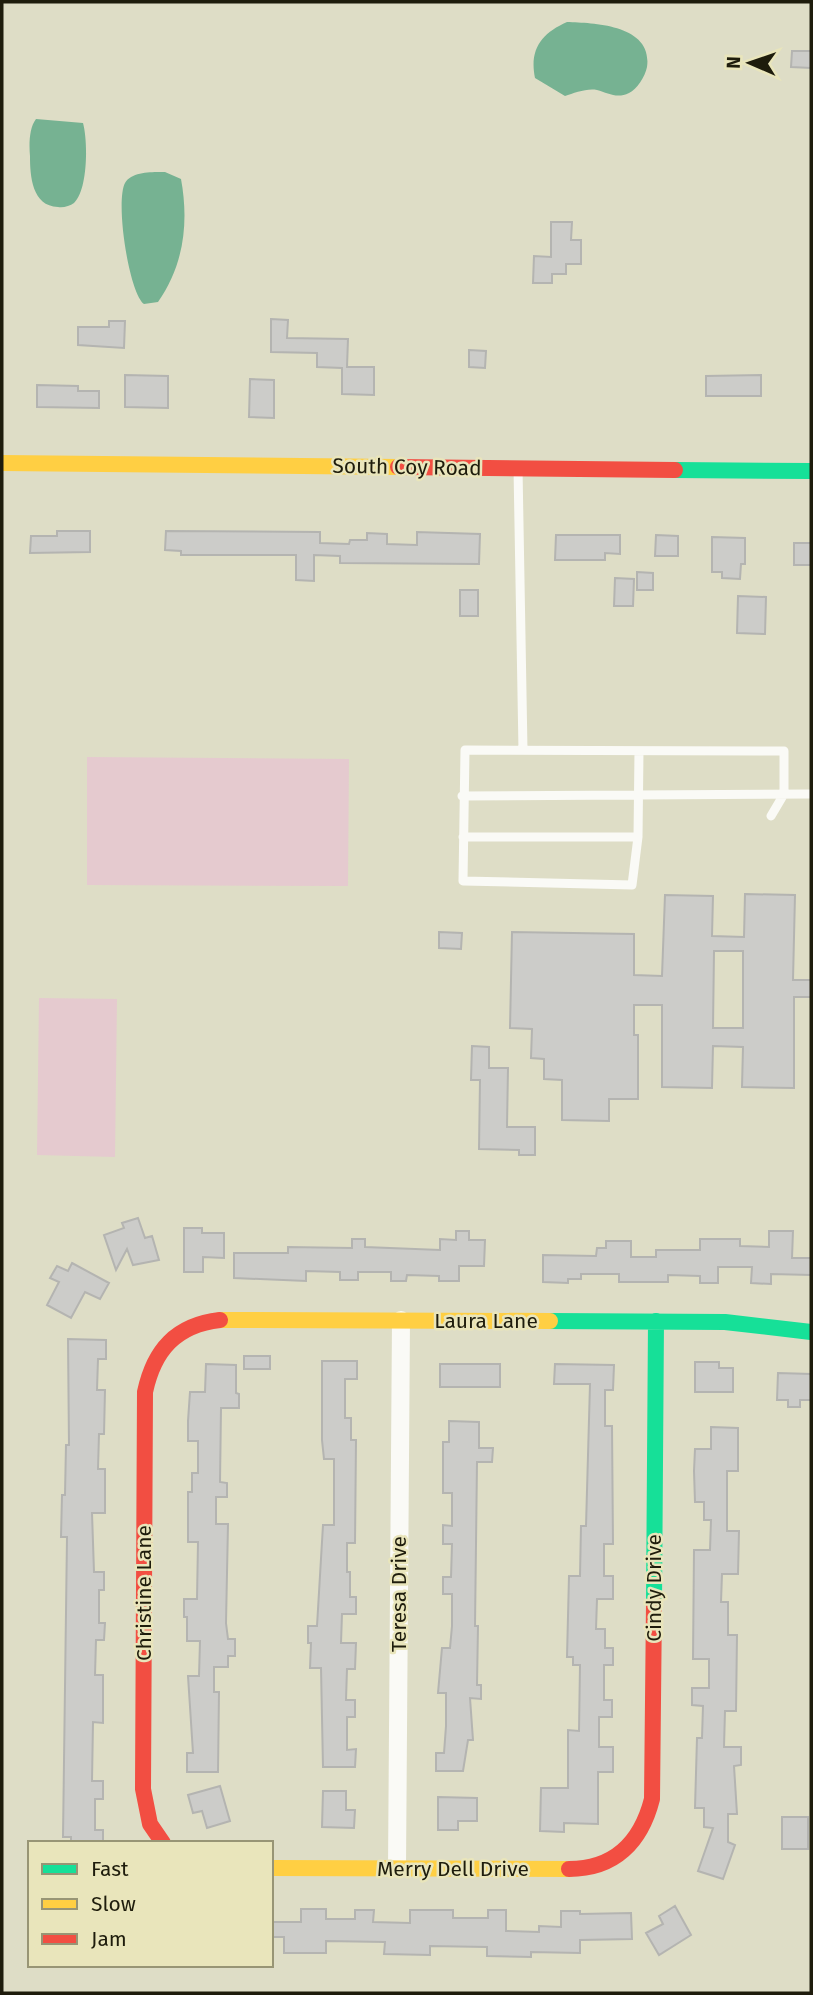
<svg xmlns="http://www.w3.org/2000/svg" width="813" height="1995" viewBox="0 0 813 1995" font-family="'Fira Sans',sans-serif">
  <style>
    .green { fill: #e5cacf }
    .water { fill: #76b292 }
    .building { fill: #ccccc9; stroke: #b4b4b1; stroke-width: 2; fill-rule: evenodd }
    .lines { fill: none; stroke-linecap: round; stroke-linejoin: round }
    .lane { stroke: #fafaf6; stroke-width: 9 }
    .street { stroke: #fafaf6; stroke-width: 18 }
    .fast { stroke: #16e098; stroke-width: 16 }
    .slow { stroke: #ffcf43; stroke-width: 16 }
    .jam { stroke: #f24e42; stroke-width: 16 }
    .labels { text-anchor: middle; stroke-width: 5; stroke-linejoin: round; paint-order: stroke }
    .street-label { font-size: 21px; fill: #1e1c0c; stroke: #e9e5bb }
  </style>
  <rect width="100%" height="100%" fill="#deddc6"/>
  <path class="green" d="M87,757L349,759L348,886L87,885Z
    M39,998L117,999L115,1157L37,1155Z"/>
  <path class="water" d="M567,22C595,23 653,25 647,67C645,77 637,89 629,93C617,99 608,93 597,90C587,88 574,93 565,96L535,78C529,49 542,33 567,22Z
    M36,119L83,123C88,141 88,190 74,203C70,206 63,208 58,207C32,206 30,176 30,156C29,145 29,128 36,119Z
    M165,172L181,179C189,222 184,265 158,302L144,304C129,293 115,202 125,183C132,171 153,172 165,172Z"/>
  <path class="building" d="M792,51H811V68L791,67Z
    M551,222H572L571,240H581V264H566V274H552V283H533L534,256L551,257Z
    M271,319L288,320L287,338L348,339L347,367H374V395L342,394V368L317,367V353L271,352Z
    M109,321H125L124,348L78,345V327H109Z
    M469,350L486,351L485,368L469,367Z
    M125,375L168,376V408L125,407Z
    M761,375V396H706V376Z
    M250,379L274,380V418L249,417Z
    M37,385L78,386V391H99V408L37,407Z
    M57,531H90V552L30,553L31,536H57Z
    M166,531L320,532V543L349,544L350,540H367V533L387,534V544L417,545V532L480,534L479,564L340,563V556L314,555V581L296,580V555H181V551L165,550Z
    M556,535H620V554L605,553V560H555Z
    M656,535L678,536V556H655Z
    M712,537L745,538V564H741L740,579L722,578V572H712Z
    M794,543H811V565H794Z
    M637,572L653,573V590H637Z
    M615,578L634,579L633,606H614Z
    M460,590H478V616H460Z
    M738,596L766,597L765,634L737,633Z
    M745,894L795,895L793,980H811V997H794V1088L742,1087L743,1047L713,1046L712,1088L662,1087V1005H634V1035H638V1099H609V1121L562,1120V1080L544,1079V1059L531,1058L532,1029L510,1028L512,932L634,934V975L662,976L665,895L713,896L712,936L744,937ZM714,951H743V1028H713Z
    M439,932L462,933L461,949L439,948Z
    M472,1046L489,1047V1068H508L507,1127H535V1155H519V1150L479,1149L480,1080H471Z
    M138,1218L145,1238L152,1236L159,1260L133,1265L127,1249L116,1270L104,1235L124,1228L122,1223Z
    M184,1228H202V1233H224V1258L203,1257V1272H184Z
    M456,1231H469V1240H485L484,1266H459V1281H439V1276L407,1275L406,1281H391V1272H358V1280H340V1272L306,1271V1281L234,1278V1253H288V1247L352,1248V1239H365V1247L440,1250V1239L456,1240Z
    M769,1231H793L792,1258H811V1275L771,1274V1284L751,1283L752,1267H718V1283H700V1276L668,1275V1282H619V1274H581V1279H568V1283L543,1282V1255L596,1256L597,1248H606V1241H631V1257H656V1250H700V1239H740V1246L769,1247Z
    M72,1263L109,1283L100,1299L85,1292L71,1318L47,1305L59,1282L50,1278L57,1266L68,1271Z
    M68,1339L106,1340V1359H98L97,1390H105L104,1434H99L98,1469H105V1513H92L94,1572H104V1590H99V1623H105L104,1640H96L95,1675H103V1723L93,1722L92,1781H103V1799H95V1830H103V1843H71V1837H63L67,1537H61L62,1495H65L66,1445H69Z
    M244,1356H270V1369H244Z
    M322,1361H357V1379H345V1418H351V1440H356L355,1543H347V1572H350V1597H356V1614H342L341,1643H356L355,1669H347L346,1700H355V1717H347V1750L356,1749L355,1767H323L321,1668H310L311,1643H308V1626H317L323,1525H334V1459H324L322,1440Z
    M695,1362H719V1368H733V1392H695Z
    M206,1364L236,1365V1393L239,1394V1408H221L220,1482L227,1483V1497H216V1524H228L226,1623L228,1639H235V1656H228V1667H214V1692H219L218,1772H187V1753H193L188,1676H199L200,1641H187V1617H184V1599H197L198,1542H188V1492H192V1473H198V1441H188V1421L190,1392H205Z
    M440,1364H500V1387H440Z
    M555,1364L614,1365L613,1390H605V1426H612L613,1544H604V1576H613V1599H597L596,1629H605V1648H613V1665H604V1700H612V1717H599V1747H613V1772H598V1824L564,1823V1832L540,1831L541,1788H568V1730L579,1731L580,1665H573V1657H567L569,1576H580L581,1526H586L590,1384H554Z
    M778,1373L811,1374V1400H800V1407H788V1400H777Z
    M449,1421L479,1422V1448H493L492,1462H477L475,1626H478L477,1685H481V1699L470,1698L473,1740H468L463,1771H436V1753H444L446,1726V1693H438L442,1648H450L452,1626V1594H443V1577H451L452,1544H443V1525L452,1526V1493H443V1442H449Z
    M711,1427L738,1428V1471H727V1531H739L738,1574H722L721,1602H728V1635H737L736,1711H725L724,1747H741V1765L734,1766L737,1814H728V1842L735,1845L723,1879L698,1871L713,1828L704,1827V1808H695L697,1738H702L703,1706L692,1705V1688H709V1659H693L694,1550H710L711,1520H704V1502H695L694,1471L695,1449H711Z
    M220,1786L230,1821L207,1828L202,1811L193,1813L188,1795Z
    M323,1791H346V1810H355L354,1828L322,1827Z
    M438,1797L477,1798V1821H458V1830H438Z
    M782,1817H808V1849H782Z
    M675,1906L691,1935L659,1955L646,1933L663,1924L659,1916Z
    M301,1909H326V1919H355V1910H374L373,1922L410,1923V1910H453V1918H488V1910H506V1931L539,1932V1926L561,1927V1911H580V1914L631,1913L632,1939L580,1940V1953L531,1952V1957L487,1956V1947L430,1946V1955L384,1954L385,1942L326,1941V1953H284V1937H271V1922H301Z"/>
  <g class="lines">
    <path class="lane" d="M518,468L523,750
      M639,751L638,837L632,885L463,881L465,750L784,751V794L771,816
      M462,796L811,794
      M463,837H638"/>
    <path class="street" d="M397,1868L401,1320"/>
    <path class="fast" d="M675,470L811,471
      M550,1321L725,1322L811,1332
      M654,1603L656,1321"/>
    <path class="slow" d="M2,463L398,467
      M220,1320L550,1321
      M271,1868L569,1869"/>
    <path class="jam" d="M398,467L675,470
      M163,1843L150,1824L143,1789L145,1392C154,1350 176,1325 220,1320
      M569,1869C615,1869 641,1842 652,1799L654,1603"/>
  </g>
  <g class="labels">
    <g class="street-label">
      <text transform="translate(407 467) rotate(1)" y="7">South Coy Road</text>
      <text x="486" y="1328">Laura Lane</text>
      <text transform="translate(654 1588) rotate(-90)" y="7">Cindy Drive</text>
      <text transform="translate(144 1593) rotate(-90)" y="7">Christine Lane</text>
      <text transform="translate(399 1594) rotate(-90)" y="7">Teresa Drive</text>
      <text x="453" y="1876">Merry Dell Drive</text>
    </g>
  </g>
  <rect width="813" height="1995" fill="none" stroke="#1e1c0c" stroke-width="7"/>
  <rect x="28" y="1841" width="245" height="126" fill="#e9e5bb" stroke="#989575" stroke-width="2"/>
  <rect x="42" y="1864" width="35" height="10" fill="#16e098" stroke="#989575" stroke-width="2"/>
  <text x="91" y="1876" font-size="21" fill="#1e1c0c">Fast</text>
  <rect x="42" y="1899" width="35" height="10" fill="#ffcf43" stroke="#989575" stroke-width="2"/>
  <text x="91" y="1911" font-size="21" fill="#1e1c0c">Slow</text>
  <rect x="42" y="1934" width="35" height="10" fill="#f24e42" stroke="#989575" stroke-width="2"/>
  <text x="91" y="1946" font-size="21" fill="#1e1c0c">Jam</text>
  <g transform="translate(750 63) rotate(272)" stroke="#e9e5bb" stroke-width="5" paint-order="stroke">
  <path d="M0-5L12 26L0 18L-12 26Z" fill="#1e1c0c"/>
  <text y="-10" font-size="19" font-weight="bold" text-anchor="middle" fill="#1e1c0c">N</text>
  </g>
</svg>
